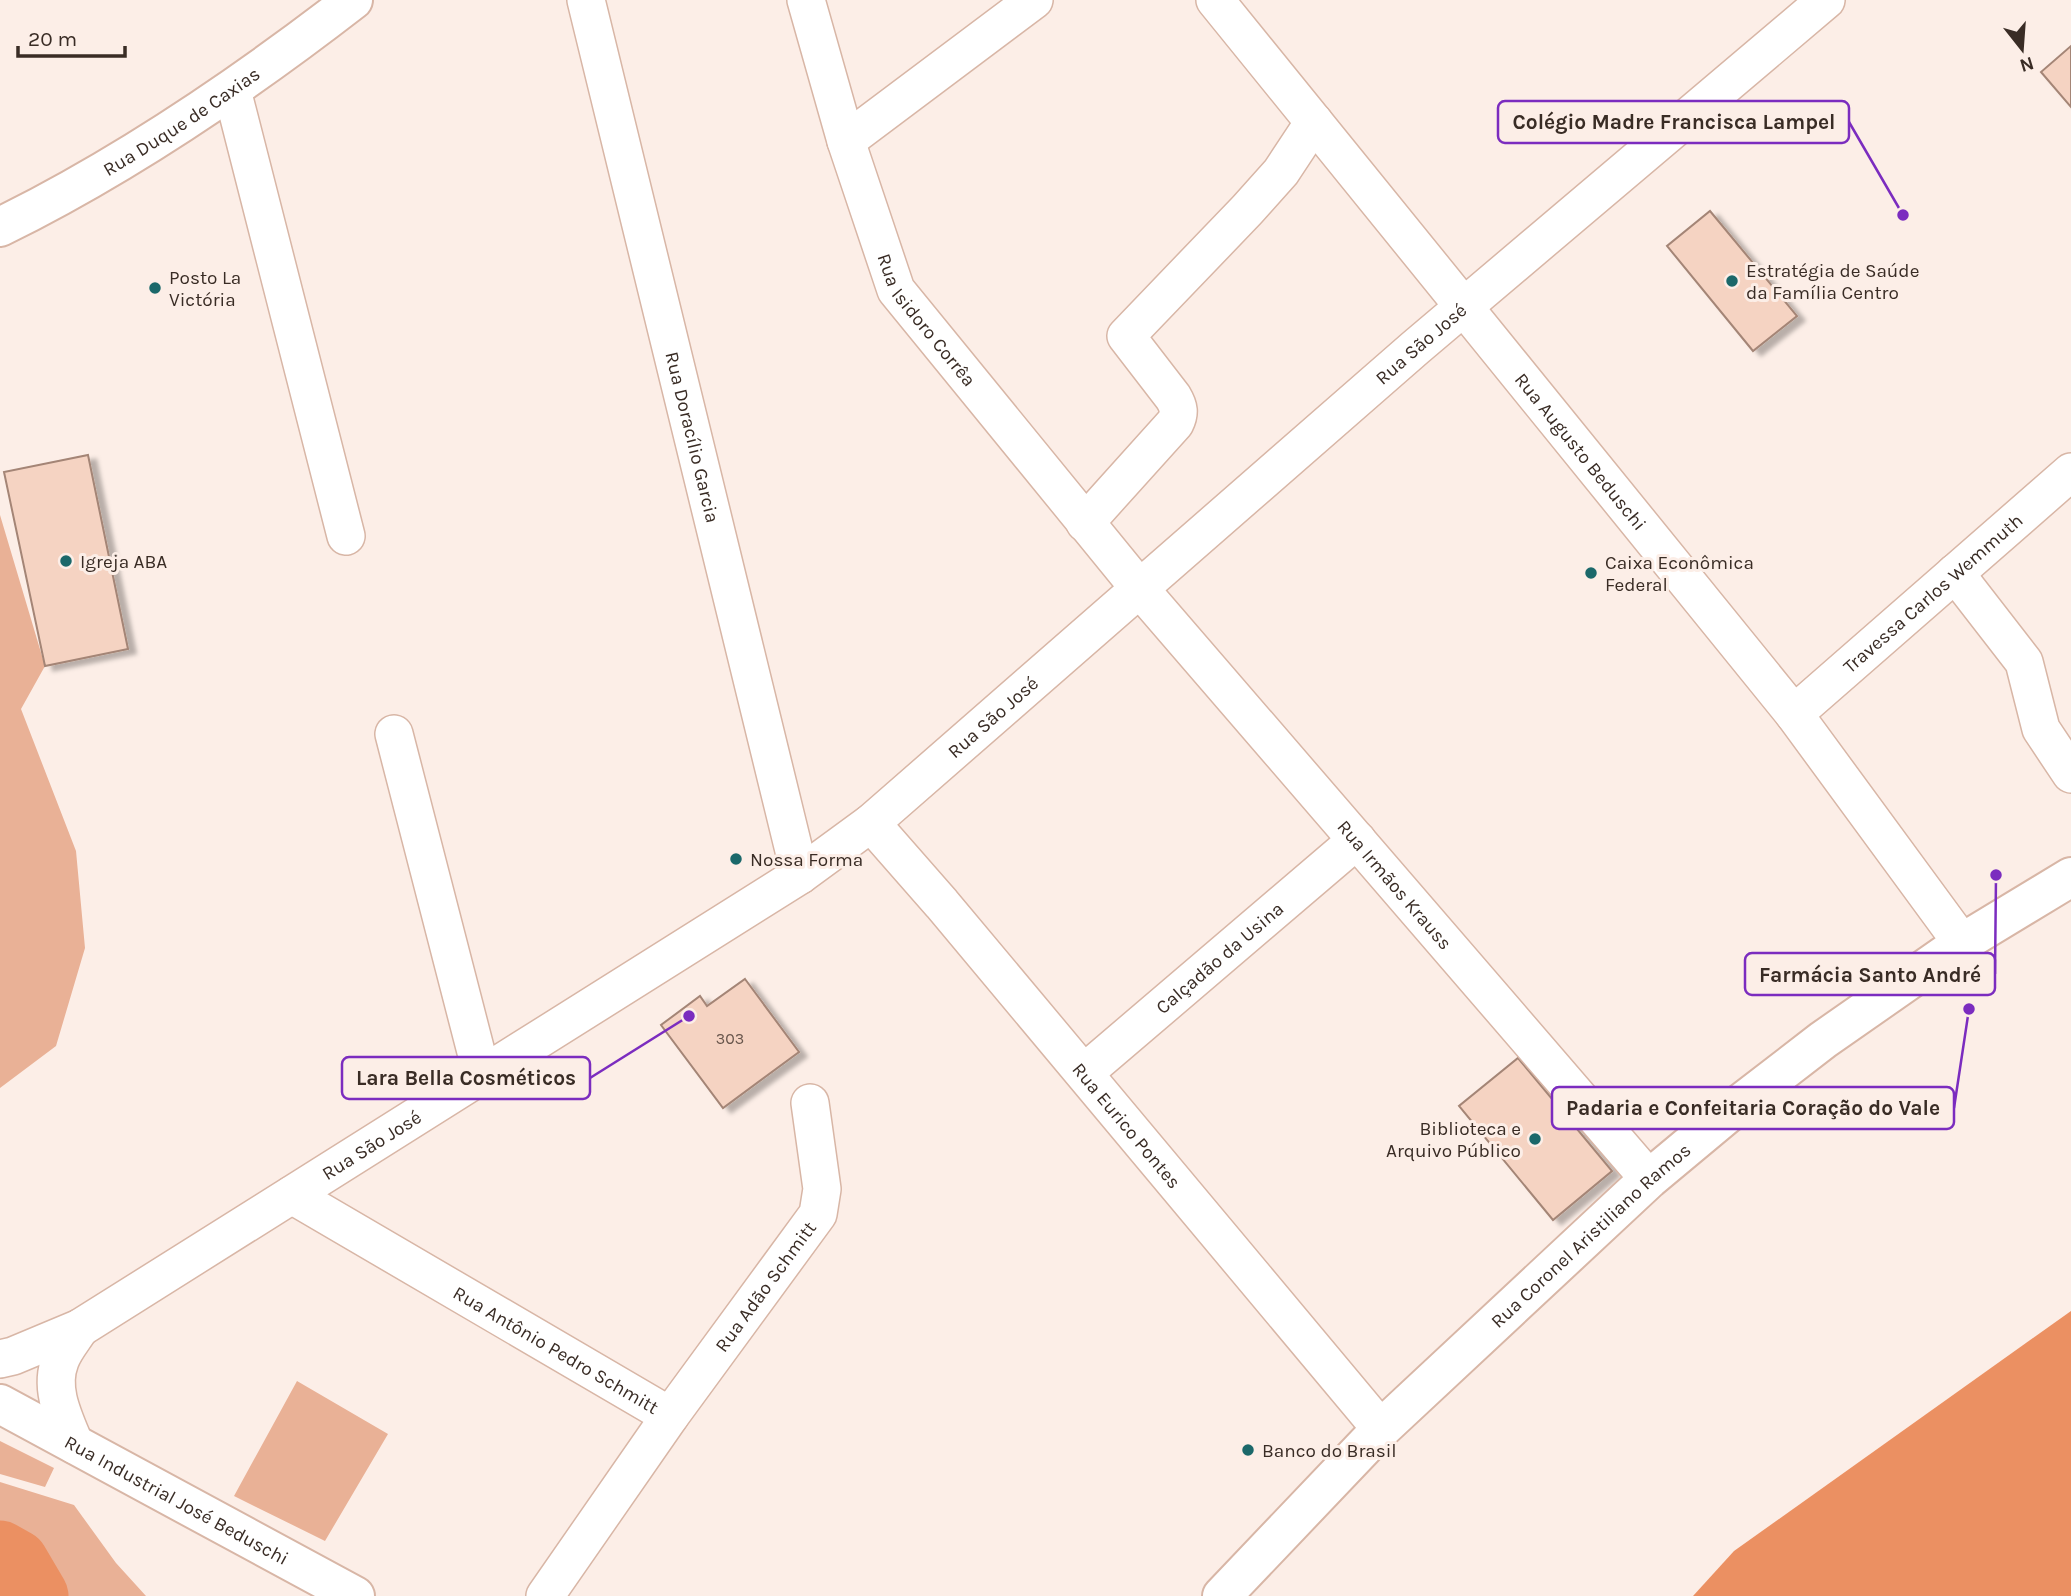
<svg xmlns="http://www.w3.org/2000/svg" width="2071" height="1596" viewBox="0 0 2071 1596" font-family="Karla,sans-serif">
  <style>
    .green { fill: #e9b196 }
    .water { fill: #eb9062 }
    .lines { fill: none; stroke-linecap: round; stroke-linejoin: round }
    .river { stroke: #eb9062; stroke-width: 65 }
    .building { fill: #f5d3c2; stroke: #a48576; stroke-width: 2; filter: url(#shadow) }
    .minor-casing { stroke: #d8b6a6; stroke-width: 40 }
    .major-casing { stroke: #d8b6a6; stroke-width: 42 }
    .minor { stroke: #fff; stroke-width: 37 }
    .major { stroke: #fff; stroke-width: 38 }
    .poi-dot { fill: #1b686a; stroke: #fceee7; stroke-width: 2.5 }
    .labels { text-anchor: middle; stroke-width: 6; stroke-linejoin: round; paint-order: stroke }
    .number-label { font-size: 16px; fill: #68564c }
    .street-label { font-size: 19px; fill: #392c25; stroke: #fceee7 }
    .poi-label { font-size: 19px; fill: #392c25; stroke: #fceee7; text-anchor: start }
    .leader { fill: none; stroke: #7b2cbf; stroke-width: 2.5 }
    .callout-dot { fill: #7b2cbf; stroke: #fceee7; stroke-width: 2.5 }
    .callout { fill: #fceee7; stroke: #7b2cbf; stroke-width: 2.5 }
    .callout-label { font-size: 21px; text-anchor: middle; font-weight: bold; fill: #392c25 }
  </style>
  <defs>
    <filter id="shadow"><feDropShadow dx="8" dy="4.5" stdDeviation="2" flood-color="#0004"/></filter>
  </defs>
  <rect width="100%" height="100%" fill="#fceee7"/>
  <path class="green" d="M0,515L45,666L21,709L76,851L85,948L56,1046L0,1088Z
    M297,1381L388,1434L325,1541L234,1496Z
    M0,1441L54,1468L45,1487L0,1474Z
    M0,1482L74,1505L116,1563L146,1596H0Z"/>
  <path class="water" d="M2071,1311V1596H1693L1734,1551Z"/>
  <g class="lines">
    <path class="river" d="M0,1553L16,1562L36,1596"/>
  </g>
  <path class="building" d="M2071,46V107L2041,72Z
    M1710,211L1797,316L1753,351L1667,246Z
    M88,455L128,649L45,666L4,472Z
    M745,979L799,1052L723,1108L661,1025L700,996L707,1006Z
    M1518,1058L1612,1171L1553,1220L1459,1106Z"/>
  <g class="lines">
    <defs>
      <g id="minor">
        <path id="s1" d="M586,0L800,875"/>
        <path id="s2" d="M806,0L846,141L896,290L1140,589L1649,1179"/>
        <path id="s3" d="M1215,0L1794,714L1962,943"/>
        <path d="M232,90L346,536"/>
        <path d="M846,141L1034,0"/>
        <path d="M1085,523L1175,423C1180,413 1179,407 1173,397L1126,336L1247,210L1281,172L1314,122"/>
        <path d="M1955,573L2024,662L2041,729L2071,774"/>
        <path id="s4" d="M1794,714L2071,472"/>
        <path d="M394,734L482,1075"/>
        <path id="s5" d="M871,823L942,904L1381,1429"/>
        <path id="s6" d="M1084,1073L1357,840"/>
        <path id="s7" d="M292,1195L670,1416"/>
        <path id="s8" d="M0,1359L13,1356L80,1328L800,875L871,823L1415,348L1826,0"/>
        <path d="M75,1445C64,1418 49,1389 60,1361C64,1349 74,1338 80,1328"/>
        <path id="s9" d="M545,1596L670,1416L818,1214L822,1189L810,1103"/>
      </g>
      <g id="major">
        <path id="s10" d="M0,227C126,165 242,86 353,0"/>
        <path id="s11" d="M0,1404L355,1596"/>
        <path id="s12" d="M1222,1596L1381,1429L1649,1179L1727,1114L1823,1040L1962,943L2071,877"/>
      </g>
    </defs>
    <use href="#minor" class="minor-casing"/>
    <use href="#major" class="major-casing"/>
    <use href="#minor" class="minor"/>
    <use href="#major" class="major"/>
  </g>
  <g class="poi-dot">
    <circle cx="1732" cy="281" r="7"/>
    <circle cx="155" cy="288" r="7"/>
    <circle cx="66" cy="561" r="7"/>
    <circle cx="1591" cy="573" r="7"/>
    <circle cx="736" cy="859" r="7"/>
    <circle cx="1535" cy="1139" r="7"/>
    <circle cx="1248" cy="1450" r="7"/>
  </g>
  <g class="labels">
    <g class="number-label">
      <text x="730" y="1044">303</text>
    </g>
    <g class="street-label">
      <text dy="7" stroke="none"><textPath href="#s10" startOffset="210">Rua Duque de Caxias</textPath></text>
      <text dy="7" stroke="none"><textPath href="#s2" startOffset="345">Rua Isidoro Corrêa</textPath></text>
      <text dy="7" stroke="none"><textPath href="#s8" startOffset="1754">Rua São José</textPath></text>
      <text dy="7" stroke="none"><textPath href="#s1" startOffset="450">Rua Doracílio Garcia</textPath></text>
      <text dy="7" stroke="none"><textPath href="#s3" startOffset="581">Rua Augusto Beduschi</textPath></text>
      <text dy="7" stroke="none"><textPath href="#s4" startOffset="184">Travessa Carlos Wemmuth</textPath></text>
      <text dy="7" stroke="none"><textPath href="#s8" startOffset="1186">Rua São José</textPath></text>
      <text dy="7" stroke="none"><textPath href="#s2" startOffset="1080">Rua Irmãos Krauss</textPath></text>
      <text dy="7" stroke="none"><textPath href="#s6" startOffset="178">Calçadão da Usina</textPath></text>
      <text dy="7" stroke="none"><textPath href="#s5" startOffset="396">Rua Eurico Pontes</textPath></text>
      <text dy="7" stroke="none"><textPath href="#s8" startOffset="430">Rua São José</textPath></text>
      <text dy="7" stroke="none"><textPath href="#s12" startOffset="516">Rua Coronel Aristiliano Ramos</textPath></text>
      <text dy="7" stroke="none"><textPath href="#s9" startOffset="380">Rua Adão Schmitt</textPath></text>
      <text dy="7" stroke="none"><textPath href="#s7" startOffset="306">Rua Antônio Pedro Schmitt</textPath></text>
      <text dy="7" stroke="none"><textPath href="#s11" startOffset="201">Rua Industrial José Beduschi</textPath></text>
    </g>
    <g class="poi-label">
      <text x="1746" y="277">Estratégia de Saúde<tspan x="1746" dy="22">da Família Centro</tspan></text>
      <text x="169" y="284">Posto La<tspan x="169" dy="22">Victória</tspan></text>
      <text x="80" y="568">Igreja ABA</text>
      <text x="1605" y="569">Caixa Econômica<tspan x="1605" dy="22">Federal</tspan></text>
      <text x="750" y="866">Nossa Forma</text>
      <text x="1521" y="1135" text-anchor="end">Biblioteca e<tspan x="1521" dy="22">Arquivo Público</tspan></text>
      <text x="1262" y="1457">Banco do Brasil</text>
    </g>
  </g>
  <path class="leader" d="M1903 215L1849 122M1996 875L1995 974M689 1016L590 1078M1969 1009L1954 1108"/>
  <g class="callout-dot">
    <circle cx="1903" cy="215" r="7"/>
    <circle cx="1996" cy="875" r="7"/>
    <circle cx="689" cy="1016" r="7"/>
    <circle cx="1969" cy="1009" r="7"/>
  </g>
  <g class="callout">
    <rect x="1498" y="101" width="351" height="42" rx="7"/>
    <rect x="1745" y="953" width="250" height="42" rx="7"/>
    <rect x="342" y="1057" width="248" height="42" rx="7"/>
    <rect x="1552" y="1087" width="402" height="42" rx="7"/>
  </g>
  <g class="callout-label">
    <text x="1674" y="129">Colégio Madre Francisca Lampel</text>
    <text x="1870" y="982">Farmácia Santo André</text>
    <text x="466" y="1085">Lara Bella Cosméticos</text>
    <text x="1753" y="1115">Padaria e Confeitaria Coração do Vale</text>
  </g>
  <g transform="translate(2022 49) rotate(163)" stroke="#fceee7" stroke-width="5" paint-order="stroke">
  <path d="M0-5L12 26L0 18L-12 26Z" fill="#392c25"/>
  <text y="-10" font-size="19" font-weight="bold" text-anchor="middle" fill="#392c25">N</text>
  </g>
  <path d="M18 46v10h107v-10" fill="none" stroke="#392c25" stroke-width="3.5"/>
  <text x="28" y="46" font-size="21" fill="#392c25" stroke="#fceee7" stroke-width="5" paint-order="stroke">20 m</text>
</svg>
